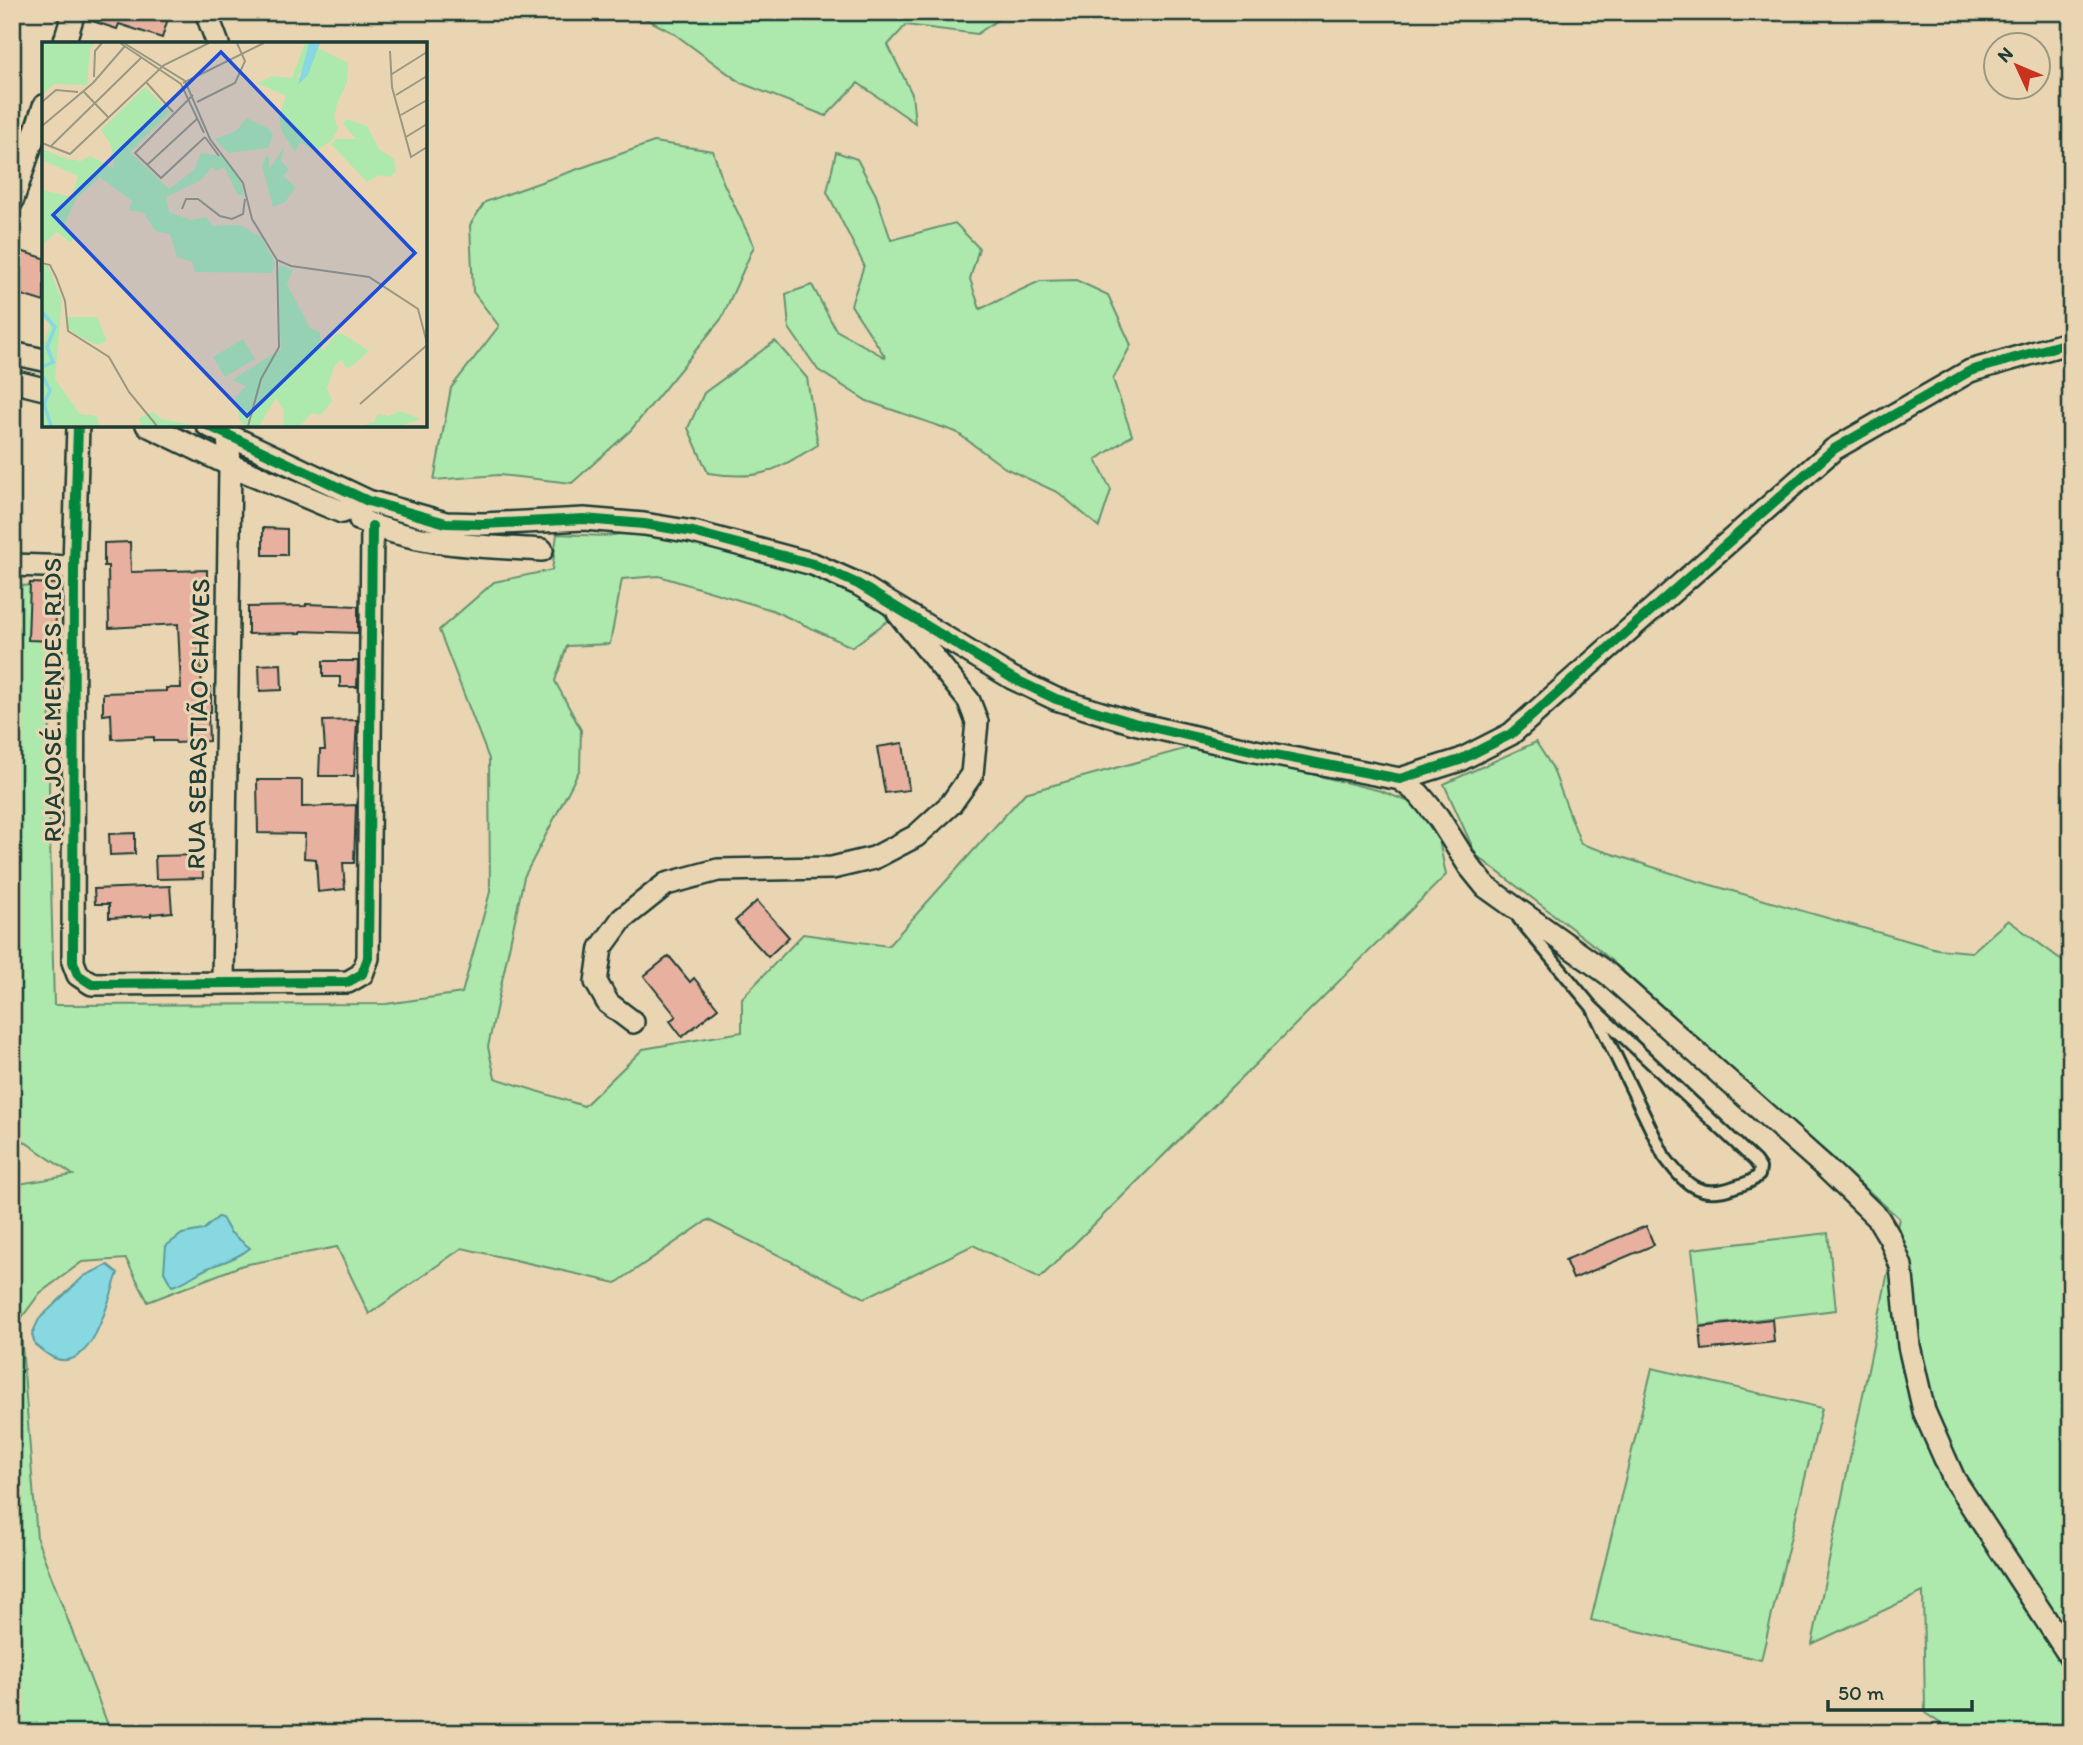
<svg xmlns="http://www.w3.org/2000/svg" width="2083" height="1745" viewBox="0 0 2083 1745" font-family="Itim,sans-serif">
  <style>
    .green { fill: #ade8ad; stroke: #669270; stroke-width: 2 }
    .water { fill: #87d8e1; stroke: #5d9a9c; stroke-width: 2 }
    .building { fill: #e8b09f; stroke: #1f3d34; stroke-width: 2 }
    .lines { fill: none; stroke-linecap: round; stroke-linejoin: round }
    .lane-casing { stroke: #1f3d34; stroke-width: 16 }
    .street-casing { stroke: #1f3d34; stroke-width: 26 }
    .lane { stroke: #ead5b3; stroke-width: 10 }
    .street { stroke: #ead5b3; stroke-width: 21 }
    .cycleway-casing { stroke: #ead5b3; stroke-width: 15 }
    .cycleway { stroke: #00873e; stroke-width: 10 }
    .labels { text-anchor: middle; stroke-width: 6; stroke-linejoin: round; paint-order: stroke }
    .street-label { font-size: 26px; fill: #1f3d34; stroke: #ead5b3 }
    .inset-river { fill: none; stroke: #87d8e1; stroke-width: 3.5 }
    .inset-road { fill: none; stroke: #999880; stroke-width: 2 }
    .view { fill: #1d4ed8; fill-opacity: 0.15; stroke: #1d4ed8; stroke-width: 3.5 }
    .inset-edge { fill: none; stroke: #1f3d34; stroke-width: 3.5 }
  </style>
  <rect width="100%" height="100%" fill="#ead5b3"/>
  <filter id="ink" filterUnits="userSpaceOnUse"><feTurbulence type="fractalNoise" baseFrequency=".0143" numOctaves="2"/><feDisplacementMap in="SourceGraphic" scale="14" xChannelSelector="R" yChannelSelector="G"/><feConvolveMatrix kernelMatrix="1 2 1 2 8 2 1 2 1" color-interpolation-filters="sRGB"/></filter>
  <g filter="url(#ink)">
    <path class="green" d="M640,12H1009L977,34L906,25L888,45L912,94L915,123L858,83L826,116L741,83L672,32L642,17Z
      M654,142L713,151L723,182L754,246L722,318L631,430L572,483L499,475L434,480L451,388L499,326L473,292L470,225L485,202Z
      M836,152L857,159L876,195L891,240L955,223L979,248L970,279L980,309L1040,281L1076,280L1108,295L1131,345L1113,379L1132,435L1096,460L1111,490L1099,527L1059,493L1005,468L956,432L867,401L818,370L789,328L786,294L812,285L836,330L886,358L851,305L864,265L827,192Z
      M775,341L807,378L818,445C773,471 763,481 708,473L688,428L704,393Z
      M650,530L796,564L862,589L889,620L852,647L772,610L659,576L622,579L610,644L567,646L555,681L581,730L580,769L524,877L488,1047L495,1078L584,1106L643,1049L742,1032V998L803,934L888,946L1025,793L1195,746L1381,791L1412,803L1426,818L1439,840L1446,875L1040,1278L973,1245L865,1298L708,1220L616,1283L462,1248L369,1314L337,1247L243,1265L148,1302L126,1259L82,1262L40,1293L20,1320L37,1539L111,1733H12V1185L73,1175L12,1133V586L51,585L49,799L54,1005L386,1004L462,993L490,892L489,759L439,630L494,582L552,570L557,534L606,536Z
      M1536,742L1552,767L1581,844L1690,879L1937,949L1972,952L2008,920L2071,967V1733H1955L1925,1713L1923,1592L1812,1644L1899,1218L1596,947L1476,855L1444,784Z
      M1828,1233L1836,1310L1700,1326L1692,1249Z
      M1652,1368L1822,1408L1761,1660L1591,1620Z"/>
    <path class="water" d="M218,1217L222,1218L230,1232L250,1248C237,1259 222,1262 208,1268C194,1274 186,1283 172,1286L164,1272L166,1246L182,1234L203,1230Z
      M108,1265L118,1273C109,1297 93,1374 54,1358C47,1355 41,1349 35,1345L32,1334L39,1319L84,1276Z"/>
    <path class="building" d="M87,12H170L162,38L119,24L117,29L86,19Z
      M17,250L44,258V302L12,292V265Z
      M263,528L287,529V555H263Z
      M130,542L131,572L207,570V595H202L203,625H206V646L199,647L202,687H211V712H208L209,741L176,743L175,741H154V737L112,739L111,714L103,715V693L166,691V688H181L178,624L109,628L108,566H104V543Z
      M30,583L57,584L55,641L28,640Z
      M306,604L358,606V633L301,631V633L248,634V607L306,606Z
      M323,661H358L357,687H340V677H323Z
      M281,664L282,690L260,691L259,665Z
      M357,720L354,776H319L320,750H325L323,721Z
      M903,743L909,790L885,793L877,747Z
      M257,780H302V807L356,805L354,863H343L345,889L318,892L316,859L304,858L305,834L258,833Z
      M135,833V854L110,855L109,834Z
      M202,855L203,878L156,879L155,856Z
      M170,886L172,912L151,914V916L109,918V904H95L94,889Z
      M757,901L789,937L768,957L735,921Z
      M669,956L690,982L694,978L718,1008L682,1037L670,1021L676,1016L644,976Z
      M1646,1226L1654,1245L1573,1279L1565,1260Z
      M1772,1319L1774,1342L1702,1350L1700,1327Z"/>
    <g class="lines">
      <defs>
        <path id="lane" d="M1519,919L1592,1007L1755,1161L1760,1168L1759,1175C1752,1182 1744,1184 1734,1187C1699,1200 1684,1183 1664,1156L1592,1007"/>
        <path id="street" d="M206,12L218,44
          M64,44L74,12
          M12,202L44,106
          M12,353L44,360
          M12,381L44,389
          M78,425L74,567L73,962L78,975L92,984L348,982L362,974L368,958L372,526
          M147,425L230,465L342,512L368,501
          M207,425L368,501L446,523L483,524L584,519L644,524L693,532L813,564L858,584L1012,678L1056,699L1134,723L1255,751L1400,779L1460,760L1511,734L1834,449L1970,371L2071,342
          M360,520C418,546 480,546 542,550
          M12,565L74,567
          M1400,779L1419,794L1438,817L1469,866L1486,887L1608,974L1825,1167L1878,1218L1890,1238L1901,1266L1909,1346L1924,1411L1954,1479L2071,1658
          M223,983L230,465L228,435
          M633,1022L608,1003L596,982L601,948L622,919L666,884L718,870L832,868L874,858L916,836L951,804L972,774L977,722L969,701L898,613"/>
      </defs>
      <use href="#lane" class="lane-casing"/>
      <use href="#street" class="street-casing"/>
      <use href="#lane" class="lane"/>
      <use href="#street" class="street"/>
      <defs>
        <path id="cycleway" d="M78,425L74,567L73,962L78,975L92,984L348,982L362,974L368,958L372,526
          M207,425L368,501L446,523L483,524L584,519L644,524L693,532L813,564L858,584L1012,678L1056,699L1134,723L1255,751L1400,779L1460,760L1511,734L1834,449L1970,371L2071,342"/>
      </defs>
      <use href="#cycleway" class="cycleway-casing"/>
      <use href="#cycleway" class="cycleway"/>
    </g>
  </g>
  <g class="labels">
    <g class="street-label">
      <text transform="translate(52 700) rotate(-90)" y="9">RUA JOSÉ MENDES RIOS</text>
      <text transform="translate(198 724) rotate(-89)" y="9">RUA SEBASTIÃO CHAVES</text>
    </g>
  </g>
  <g transform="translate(42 42)">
    <rect width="385" height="385" fill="#ead5b3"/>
    <path d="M0,1H53L48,7L45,43L12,42L0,53ZM263,1H267L266,19L255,36L266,32L276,6L306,21L305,40L295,62L292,75L296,87L289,99L273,109L258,100L253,110L240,90L237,74L244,54L215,41L231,34L250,36ZM103,45L128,70L88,110L127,147L152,128L159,111L180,114L199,140L202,154L196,153L182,125L174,129L170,125L159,138L124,155L127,170L149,178L164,175L171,184L198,183L219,195L233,221L230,231L153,230L150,220L135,215L128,192L113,189L102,171L87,168L90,159L58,135L34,157L21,185L33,196L28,200L15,190L0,203V148L30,155L36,134L0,118V107L25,117L39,119L48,114L72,126L69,103L59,88ZM205,76L227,87L231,93L226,106L186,111L173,97L194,89ZM304,77L325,84L337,107L352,117L354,129L348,135L338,133L325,140L289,102L294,97H314L301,82ZM242,105L239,119L247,128L241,134L254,145L243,160L231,165L220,124L224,114L227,115V128ZM0,223L6,224L20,258L13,337L38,372L55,374L57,384H0L1,304L8,283L0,275ZM238,223L251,228L245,242L268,286L278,290L280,309L294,292H301L327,309L310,324L304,326L300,318L293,323L285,346L290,359L279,373L270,371L258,384H241L242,368L234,356L217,384H204L198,379L193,356L204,344L190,338L239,307L234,232ZM26,275H55L65,299L56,303L36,294L26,286ZM201,297L213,317L183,335L171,315ZM358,369L378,377L359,384H320L332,380L336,372L347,374ZM111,370L119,377L156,384H100L97,376Z" fill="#ade8ad"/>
    <path d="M267,1H278L266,33L256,43Z" fill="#87d8e1"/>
    <path class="inset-river" d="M0,270L13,285L5,305L11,320L0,325M0,333L8,348L2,362L9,384"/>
    <path class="inset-road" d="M78,1L139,42L162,91M82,1L143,39L168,97L201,141L210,177L235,218L249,224L327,235L376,267L385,301M348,9L350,45L369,115L385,105M350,32L385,10M52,35L53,9L60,1M104,40L131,70M141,41L222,1M42,50L66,75M151,53L93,111L119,136L163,95M354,53L385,34M0,60L14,48L36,50M155,60L193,41L203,19L195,1M359,73L385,58M0,84L51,41L83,4M163,95L177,114M364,95L385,82M0,101L28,112L122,23L167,1M8,105L100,15M105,123L156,76M140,167L144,157H156L178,174L190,177L201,172L203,157M0,221L8,223L14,235L23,259L26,289L67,315L87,350L115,384M318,362L385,303M206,384L219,337L237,305L235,218"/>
    <path class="view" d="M179,10L373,211L205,374L11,173Z"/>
    <rect width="385" height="385" class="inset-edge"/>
  </g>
  <rect width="2083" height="1745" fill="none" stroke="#ead5b3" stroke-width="42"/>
  <rect x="21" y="21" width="2041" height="1703" fill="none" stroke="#1f3d34" stroke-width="2.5" filter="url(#ink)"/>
  <g transform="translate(2017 66) rotate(314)"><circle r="33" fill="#ead5b3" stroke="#999880" stroke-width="2"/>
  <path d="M0-5L12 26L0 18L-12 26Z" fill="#c8321e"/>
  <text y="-10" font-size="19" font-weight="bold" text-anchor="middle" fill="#1f3d34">N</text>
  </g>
  <path d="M1828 1700v10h144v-10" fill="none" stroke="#1f3d34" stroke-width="3.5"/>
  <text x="1838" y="1700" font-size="21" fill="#1f3d34" stroke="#ead5b3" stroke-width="5" paint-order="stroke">50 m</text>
</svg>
